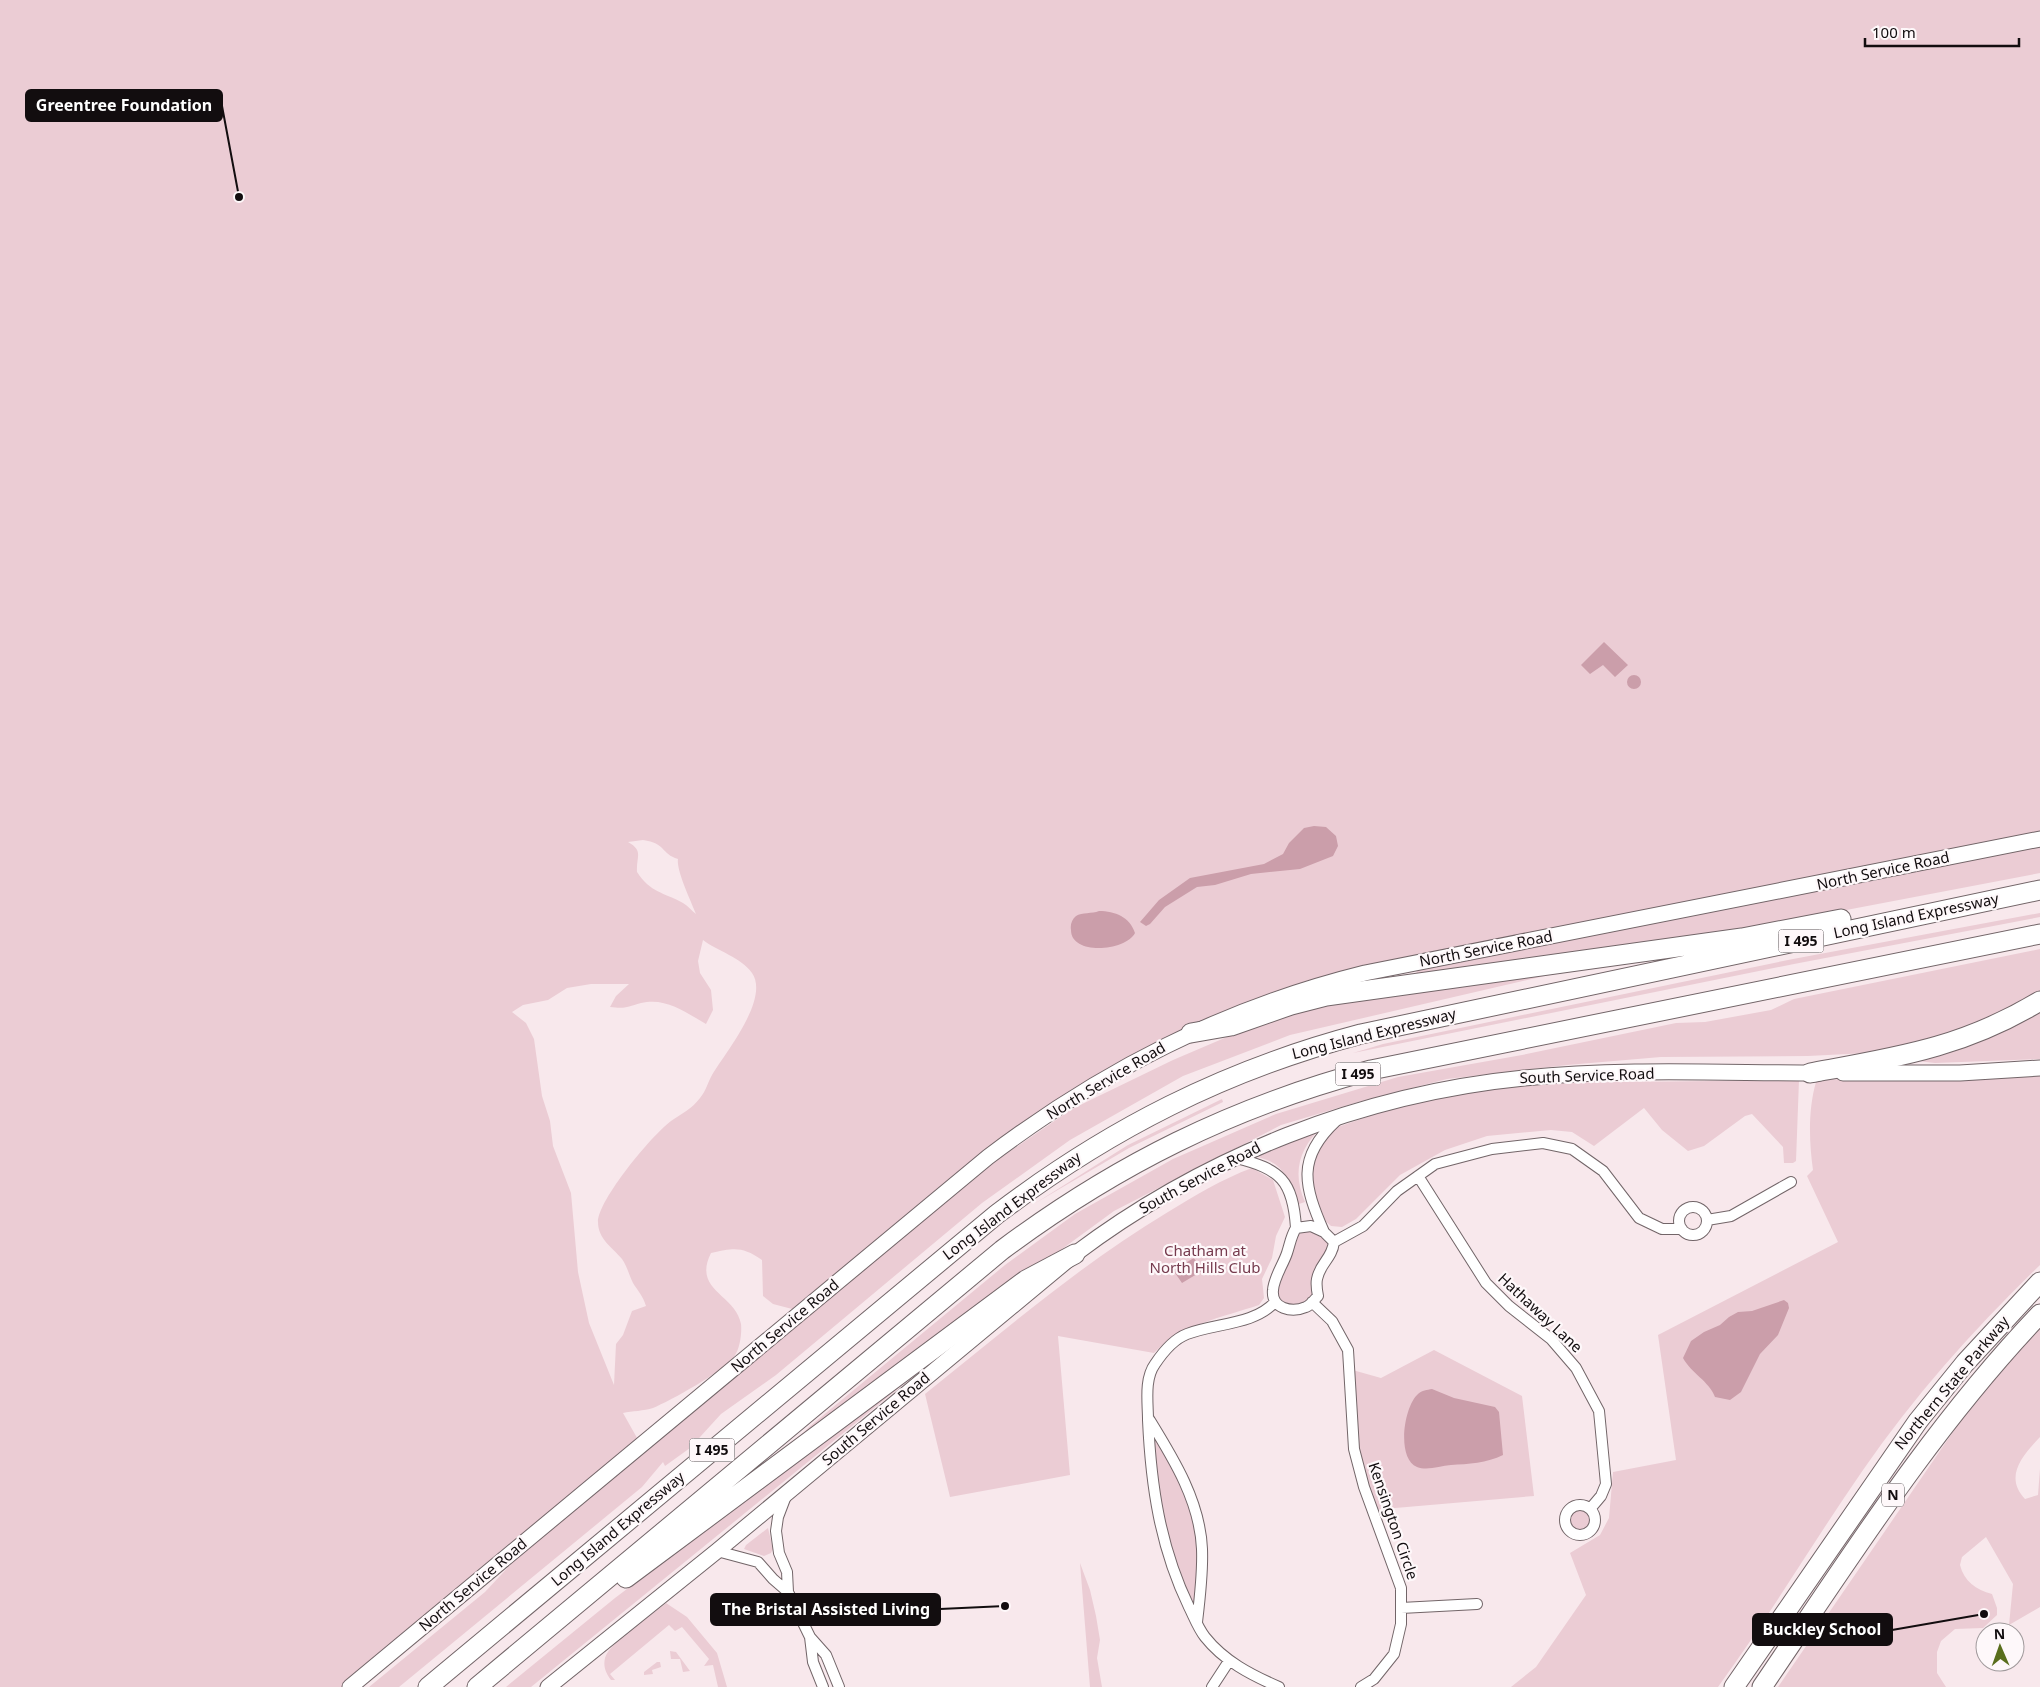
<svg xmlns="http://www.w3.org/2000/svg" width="2040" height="1687" viewBox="0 0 2040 1687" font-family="'Noto Sans',sans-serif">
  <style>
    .green { fill: #ebccd4; fill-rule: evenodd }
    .water { fill: #cb9eaa }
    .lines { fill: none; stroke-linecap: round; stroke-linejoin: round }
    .minor-casing { stroke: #726568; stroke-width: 12 }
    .secondary-casing { stroke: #726568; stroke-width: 17 }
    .motorway-casing { stroke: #726568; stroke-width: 21 }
    .minor { stroke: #fff; stroke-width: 10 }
    .secondary { stroke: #fff; stroke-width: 15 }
    .motorway { stroke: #fff; stroke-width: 19 }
    .labels { text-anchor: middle; stroke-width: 4.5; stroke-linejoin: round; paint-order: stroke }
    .shield { fill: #fef8fa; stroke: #595456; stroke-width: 1 }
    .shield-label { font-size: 14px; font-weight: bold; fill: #120d0f }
    .street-label { font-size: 15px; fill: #120d0f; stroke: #fef8fa }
    .park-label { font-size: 15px; fill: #763b4e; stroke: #fef8fa }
    .leader { fill: none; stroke: #120d0f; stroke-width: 2 }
    .callout-dot { fill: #120d0f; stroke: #fef8fa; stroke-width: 2 }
    .callout { fill: #120d0f; stroke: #120d0f; stroke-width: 2 }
    .callout-label { font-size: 16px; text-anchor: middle; font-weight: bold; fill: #fff }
  </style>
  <rect width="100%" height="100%" fill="#f8e8ec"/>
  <path class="green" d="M0,0H2040V839L1480,951L1269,1002L1059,1107L796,1310L773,1304L763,1296L762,1260C742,1246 734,1248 711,1253C692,1291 736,1294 741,1324C742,1333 740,1349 734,1357C724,1371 670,1401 653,1408C644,1411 632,1411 623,1413L641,1445L350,1687H0ZM643,840C666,843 661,854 678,859C676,870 691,901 696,914C692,911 688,906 683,903C663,892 651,893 637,872C636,856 644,851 628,842ZM703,940C717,951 741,957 752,973C770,999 725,1053 712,1075C708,1082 706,1091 700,1098C692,1109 681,1114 671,1121C652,1135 598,1200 598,1222C598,1239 612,1247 622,1259C627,1266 629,1275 633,1283C638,1291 643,1296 646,1306L632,1311L623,1335L616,1344L614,1385L589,1323L578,1272L571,1193L553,1146L550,1121L542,1096L534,1039L526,1023L512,1012L523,1005L548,1000L567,988L591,984H629L616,996L610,1007C625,1009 627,1007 641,1003C666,997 685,1012 706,1024L713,1010L711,990L700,973L698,961Z
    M2040,844V873L1741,930L1416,974L1417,970Z
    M2040,913V917L1794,964L1353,1053L1383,1044L1793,959Z
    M2040,949V992L1994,1018L1934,1040L1887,1052L1808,1056L1661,1057L1567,1065L1447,1079L1358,1102L1281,1125L1114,1211L786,1451L809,1427L1005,1265L1075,1214L1173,1159L1276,1114L1398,1077L1522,1055L1676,1023L1705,1022L1771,1010L1794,999Z
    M1605,962L1290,1035L1183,1076L1070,1140L982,1203L776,1375L721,1414L690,1448L665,1466L663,1462L642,1487L399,1687H369L485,1592L515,1560L984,1169L1072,1109L1173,1060L1288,1011Z
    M2040,1011V1059L1935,1063L1909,1060Z
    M2040,1073V1265C1975,1328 1915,1395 1863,1470C1813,1542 1769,1617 1718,1687H1511L1536,1667L1586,1595L1570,1553L1600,1535L1609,1518L1613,1472L1676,1460L1658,1335L1838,1242L1807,1176L1813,1170C1809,1141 1808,1110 1816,1082L1821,1079L1896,1080Z
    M1799,1080L1796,1161L1793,1163H1784L1783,1147L1752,1114L1745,1116L1704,1146L1688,1151L1662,1130L1644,1108L1594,1146L1572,1132L1551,1130L1487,1136L1445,1150L1400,1175L1356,1219L1342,1227L1331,1226L1322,1218L1313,1198L1310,1168L1322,1140L1335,1128L1387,1110L1470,1091L1535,1083Z
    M1222,1099L1223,1102L1129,1148L1034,1204L1128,1145Z
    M1322,1127C1299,1148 1292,1173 1305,1202L1299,1204C1287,1175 1281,1158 1247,1156Z
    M1252,1168L1273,1180L1285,1217L1276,1236L1272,1258L1262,1279L1264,1298L1259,1305C1223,1317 1181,1325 1154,1353L1058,1336L1070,1475L950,1497L925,1394C1004,1331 1081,1264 1168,1212C1196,1195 1222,1179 1252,1168Z
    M1311,1226L1334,1242L1322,1266L1318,1296L1297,1310L1275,1302L1274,1281L1290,1237Z
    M2040,1326V1437C2024,1454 2003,1476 2025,1499L2038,1495L2040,1469V1607L2009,1625L2013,1584L1986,1537L1962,1557L1960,1565C1964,1581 1976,1590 1992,1594L1997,1608V1615L1983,1628L1955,1629L1941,1641L1937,1652V1673L1946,1687H1778L1968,1410Z
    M1434,1350L1522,1396L1534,1496L1372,1510L1354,1449L1349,1369L1381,1378Z
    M905,1383L531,1687H506L615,1598L898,1385Z
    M1148,1418L1177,1463L1201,1538L1197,1623L1162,1534Z
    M1565 1520a15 15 0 1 1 30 0a15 15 0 1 1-30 0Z
    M768,1528L773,1549L771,1553L764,1556L744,1549L746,1545Z
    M1080,1563L1090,1590L1096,1616L1100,1640L1097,1658L1102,1687H1090Z
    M666,1603L687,1617L717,1653L727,1687H718L713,1665L704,1666L709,1659L682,1627L675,1631L669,1625L610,1674L615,1680H611C606,1673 603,1667 605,1658C610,1641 652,1615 666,1603Z
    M670,1651L676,1652L690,1671L683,1672L680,1659H671Z
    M657,1662H660L661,1667L652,1670L653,1674L644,1675V1672Z"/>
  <path class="water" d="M1604,642L1628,665L1615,677L1603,665L1590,674L1581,665Z
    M1627 682a7 7 0 1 1 14 0a7 7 0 1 1-14 0Z
    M1314,826L1326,827L1336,836L1338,846L1333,856L1300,869L1251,874L1215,885L1197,887L1165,907L1150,924L1146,926L1140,922L1159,900L1190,878L1264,864L1283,854L1289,843L1304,828Z
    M1099,911C1115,911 1130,917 1135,933C1126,951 1071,956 1071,930C1070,925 1072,919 1076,916C1082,912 1092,914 1099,911Z
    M1194,1258L1202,1271L1182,1283L1173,1270Z
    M1784,1300L1788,1303L1789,1308L1778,1335L1760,1354L1741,1392L1730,1400L1715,1397C1709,1381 1691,1373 1683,1358L1691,1341L1704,1332L1720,1325L1729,1317L1738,1312L1752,1311Z
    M1432,1389L1454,1398L1495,1407L1499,1412L1503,1455C1487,1463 1468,1464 1451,1465C1440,1466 1427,1471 1417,1467C1396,1458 1404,1406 1418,1394C1422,1390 1427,1390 1432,1389Z"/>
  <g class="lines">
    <defs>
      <path id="minor" d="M1236,1158C1280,1169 1293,1180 1296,1228
        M1418,1176L1486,1283L1509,1306L1551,1339L1576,1368L1599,1411L1606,1484L1601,1496L1590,1509
        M1679 1221a14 14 0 1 1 28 0a14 14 0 1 1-28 0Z
        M1707,1220L1731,1216L1791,1182
        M1311,1226L1324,1232L1334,1242C1332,1259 1320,1263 1317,1279C1316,1284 1317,1291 1318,1296C1314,1300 1311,1305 1306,1307C1292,1313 1271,1309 1273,1290C1274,1277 1283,1265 1287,1253C1290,1244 1291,1236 1296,1228Z
        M1324,1232C1304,1186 1296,1158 1336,1121
        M1334,1242L1363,1226L1397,1191L1435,1164L1492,1149L1543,1143L1572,1149L1603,1171L1639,1218L1662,1229H1682
        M1275,1302C1254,1325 1216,1323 1187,1334C1174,1339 1163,1352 1155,1364C1144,1379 1148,1403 1148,1420C1151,1486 1160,1547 1189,1607C1194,1617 1198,1628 1205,1637C1224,1661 1251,1675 1279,1687
        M1312,1302L1332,1321L1348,1350L1354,1449L1364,1487L1401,1588V1624L1394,1654L1374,1679L1361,1687
        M1149,1419C1173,1458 1200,1501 1202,1549C1203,1573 1200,1597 1197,1622
        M786,1496L778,1517L776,1531L779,1553L787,1572L788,1592L810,1637L826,1655L839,1687
        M1565 1520a15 15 0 1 1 30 0a15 15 0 1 1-30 0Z
        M717,1551L758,1562L773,1579L788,1592
        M1401,1608L1477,1604
        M810,1637L813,1662L823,1687
        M1212,1687L1229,1661"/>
      <path id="secondary" d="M1843,1073H1960L2040,1068
        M350,1687L988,1157C1103,1070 1224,1008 1365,973L2040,839
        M548,1687L717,1551L1075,1254C1205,1156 1362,1094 1524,1078C1622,1068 1722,1073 1820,1073"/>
      <path id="motorway" d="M1191,1033L1231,1026L1291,1005L1326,996L1742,938L1841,919
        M1810,1073C1897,1057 1962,1048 2040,1001
        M626,1578L1026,1280L1075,1254
        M428,1687L997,1214C1109,1129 1225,1070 1361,1034L2040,890
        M477,1687L1002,1250C1116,1165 1232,1107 1371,1070L2040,934
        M1734,1687L1918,1421L1965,1363L2040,1282
        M1762,1687C1849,1559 1932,1427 2040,1314"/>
    </defs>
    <use href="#minor" class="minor-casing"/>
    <use href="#secondary" class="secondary-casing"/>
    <use href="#motorway" class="motorway-casing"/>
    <use href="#minor" class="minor"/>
    <use href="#secondary" class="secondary"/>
    <use href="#motorway" class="motorway"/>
  </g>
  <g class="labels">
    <g class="shield">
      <rect x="1778.5" y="929.5" width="45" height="23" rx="4"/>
      <rect x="1335.5" y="1062.5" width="45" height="23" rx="4"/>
      <rect x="689.5" y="1438.5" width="45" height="23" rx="4"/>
      <rect x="1882" y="1483.5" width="22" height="23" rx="4"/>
    </g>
    <g class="shield-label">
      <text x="1801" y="946">I 495</text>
      <text x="1358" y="1079">I 495</text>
      <text x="712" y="1455">I 495</text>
      <text x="1893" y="1500">N</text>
    </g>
    <g class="street-label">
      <text transform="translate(1883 871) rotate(-12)" y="5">North Service Road</text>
      <text transform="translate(1916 916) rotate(-12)" y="5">Long Island Expressway</text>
      <text transform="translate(1486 949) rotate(-11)" y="5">North Service Road</text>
      <text transform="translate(1374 1034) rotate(-14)" y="5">Long Island Expressway</text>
      <text transform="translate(1587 1076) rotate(-2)" y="5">South Service Road</text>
      <text transform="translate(1106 1081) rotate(-31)" y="5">North Service Road</text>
      <text transform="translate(1200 1178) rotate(-28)" y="5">South Service Road</text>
      <text transform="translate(1012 1206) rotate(-37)" y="5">Long Island Expressway</text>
      <text transform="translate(1540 1313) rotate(43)" y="5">Hathaway Lane</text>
      <text transform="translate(785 1326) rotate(-40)" y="5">North Service Road</text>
      <text transform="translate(1952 1383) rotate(-50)" y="5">Northern State Parkway</text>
      <text transform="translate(876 1419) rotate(-40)" y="5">South Service Road</text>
      <text transform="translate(1393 1521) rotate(71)" y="5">Kensington Circle</text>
      <text transform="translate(618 1529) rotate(-40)" y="5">Long Island Expressway</text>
      <text transform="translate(473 1585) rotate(-40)" y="5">North Service Road</text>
    </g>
    <g class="park-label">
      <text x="1205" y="1256">Chatham at<tspan x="1205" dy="17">North Hills Club</tspan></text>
    </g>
  </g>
  <path class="leader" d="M239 197L222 106M1005 1606L940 1609M1984 1614L1892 1630"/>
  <g class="callout-dot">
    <circle cx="239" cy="197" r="5"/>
    <circle cx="1005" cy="1606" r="5"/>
    <circle cx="1984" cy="1614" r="5"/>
  </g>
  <g class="callout">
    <rect x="26" y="90" width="196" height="31" rx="5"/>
    <rect x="711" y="1594" width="229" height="31" rx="5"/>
    <rect x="1753" y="1614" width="139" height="31" rx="5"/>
  </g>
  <g class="callout-label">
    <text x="124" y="111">Greentree Foundation</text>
    <text x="826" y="1615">The Bristal Assisted Living</text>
    <text x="1822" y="1635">Buckley School</text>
  </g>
  <g transform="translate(2000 1647) rotate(358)"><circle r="24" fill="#fef8fa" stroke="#a09a9c"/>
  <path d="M0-4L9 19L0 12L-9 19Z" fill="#596e1c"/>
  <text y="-8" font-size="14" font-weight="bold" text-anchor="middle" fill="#120d0f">N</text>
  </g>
  <path d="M1865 38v8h154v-8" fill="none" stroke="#120d0f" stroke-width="2.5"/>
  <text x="1872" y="38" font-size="15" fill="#120d0f" stroke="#fef8fa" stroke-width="4" paint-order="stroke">100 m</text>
</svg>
